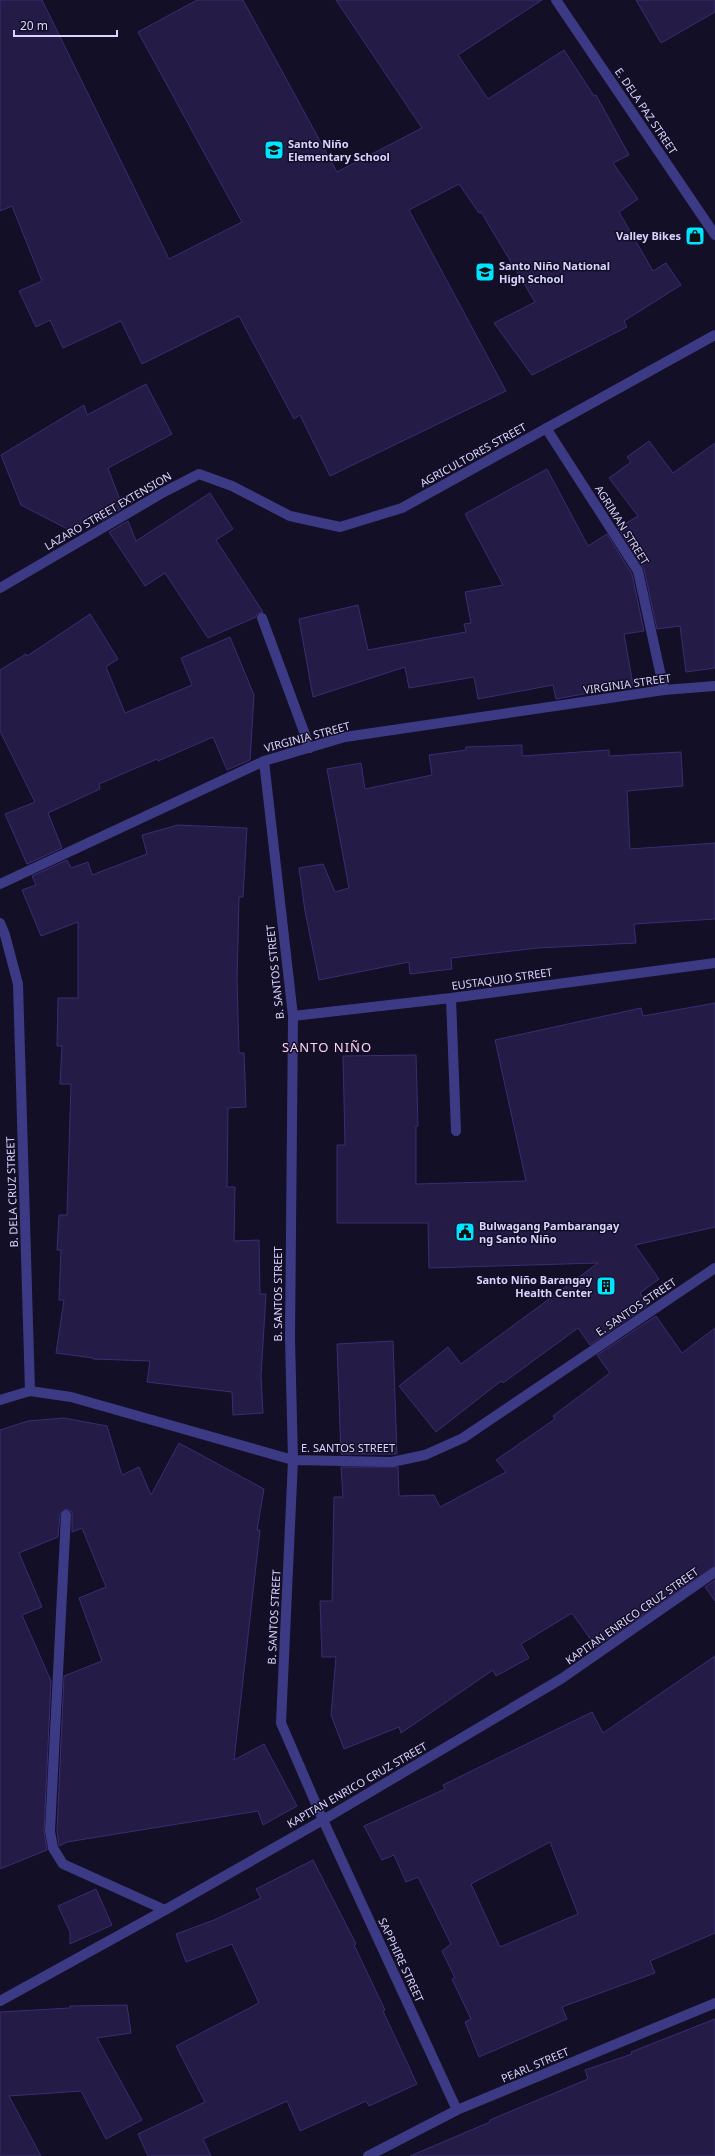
<svg xmlns="http://www.w3.org/2000/svg" width="715" height="2156" viewBox="0 0 715 2156" font-family="'Noto Sans',sans-serif">
  <style>
    .building { fill: #241b47; stroke: #3b2d73; fill-rule: evenodd }
    .lines { fill: none; stroke-linecap: round; stroke-linejoin: round }
    .minor { stroke: #3d3a85; stroke-width: 10 }
    .labels { text-anchor: middle; stroke-width: 3; stroke-linejoin: round; paint-order: stroke }
    .street-label { font-size: 11px; fill: #d9d4ff; stroke: #130f26 }
    .poi-label { font-size: 11px; font-weight: bold; fill: #d9d4ff; stroke: #130f26; text-anchor: start }
    .quarter-label { font-size: 13px; letter-spacing: 1px; fill: #ffd6f0; stroke: #130f26 }
  </style>
  <rect width="100%" height="100%" fill="#130f26"/>
  <path class="building" d="M0,0H42L169,259L242,222L138,32L197,0H243L337,172L422,128L336,0H542L458,55L488,99L564,50L594,96L596,95L629,155L613,163L638,199L619,212L653,271L666,263L681,285L624,321L627,327L532,375L494,323L535,302L481,212L479,213L459,184L409,210L506,391L330,476L300,415L294,419L239,316L142,364L121,321L63,348L50,320L36,327L19,291L42,281L12,206L0,211Z
    M636,0H715V12L661,43Z
    M146,384L172,434L108,468L123,508L102,521L96,512L71,531L21,505L1,455L84,405L87,415Z
    M649,441L673,473L715,443V668L686,672L680,626L657,629L644,569L618,528L638,516L609,478L631,462L627,457Z
    M547,469L588,546L607,534L632,574L644,631L624,634L633,685L556,699L553,685L478,699L474,677L409,688L405,667L313,697L299,619L358,605L368,650L466,632L464,624L471,623L465,592L503,585L465,514Z
    M210,493L233,529L216,540L263,612L257,614L256,617L208,638L165,573L145,586L109,532L128,521L136,541Z
    M90,614L118,659L106,667L125,713L192,685L181,658L230,637L254,695L250,760L227,770L213,737L158,761L157,759L99,784L100,789L48,813L62,848L27,864L5,814L35,802L0,731V670L26,654L27,656Z
    M522,745V756L609,750V756L681,752L683,786L627,791L630,849L715,843V919L634,924L636,943L538,948L451,958L452,969L410,974L409,962L319,980L305,911L299,868L323,864L335,892L349,888L327,769L361,763L365,789L432,775L429,755L466,750V747Z
    M178,825L247,828L243,897H239L237,980L239,1053H244L246,1107L228,1108L227,1187H235L234,1241L259,1240L260,1294H266L261,1376L263,1413L233,1415L232,1392L147,1382L150,1361L93,1359V1358L56,1353L64,1300H59L61,1250H57L59,1215H67L71,1084H60L62,1046H57L58,998H78V922L41,936L22,890L36,885L32,876L67,860L71,868L88,862L92,875L147,854L142,835Z
    M715,1003V1227L635,1245L659,1279L640,1293L648,1305L590,1345L578,1328L503,1383L501,1381L436,1432L399,1386L448,1347L461,1364L598,1263L429,1268L428,1223H337V1145H345L343,1056L416,1055L418,1126H416V1184L526,1181L495,1040L641,1008L643,1016Z
    M656,1316L682,1353L715,1328V1566L596,1647L572,1613L521,1644L529,1658L496,1676L493,1670L401,1733L399,1727L344,1749L331,1715L336,1657H322L320,1601H332L334,1497H343L341,1467H398L399,1496L434,1495L440,1507L506,1472L496,1460L555,1419L553,1416L610,1373L597,1355Z
    M393,1341L397,1454H341L337,1344Z
    M64,1418L107,1426L122,1475L139,1467L151,1495L179,1443L264,1489L257,1530H260L234,1760L264,1744L297,1806L263,1825L258,1811L67,1842L59,1846L57,1831L64,1676L102,1661L79,1598L106,1587L82,1528L72,1532V1512L66,1509L60,1514L58,1537L19,1553L42,1607L22,1615L51,1681L44,1831L47,1850L0,1869V1430L28,1421Z
    M715,1580V1601L705,1587Z
    M715,1656V1933L650,1961L655,1973L562,2007L567,2019L479,2057L465,2022L471,2019L452,1979L455,1978L442,1951L451,1944L418,1877L406,1882L394,1855L382,1860L364,1826L445,1789L443,1785L592,1712L603,1733ZM550,1842L578,1914L500,1947L471,1884Z
    M313,1860L356,1944L354,1945L385,2010L383,2011L417,2084L369,2106L366,2101L300,2131L287,2101L203,2139L211,2156H148L138,2134L205,2102L176,2046L259,2003L232,1944L186,1962L176,1934L214,1920L261,1898L256,1889Z
    M96,1889L112,1925L70,1944V1932L58,1906Z
    M127,2005L131,2033L97,2038L142,2120L106,2139L81,2091L9,2096L41,2156H0V2012L70,2008V2006Z
    M715,2019V2156H410L490,2122V2120L588,2079L585,2070L632,2054L631,2052Z"/>
  <g class="lines">
    <path class="minor" d="M556,0L715,235
      M546,428L638,571L664,690
      M0,588L164,492L199,474L232,486L290,516L340,527L402,508L715,335
      M262,618L310,748
      M264,761L293,1016L290,1339L293,1460L281,1723L323,1820L457,2110
      M0,884L264,761L345,737L664,690L715,686
      M0,923L5,935L18,984L30,1391
      M451,998L456,1131
      M293,1016L451,998L715,963
      M0,1400L30,1391L71,1397L293,1460L392,1462L425,1455L463,1438L715,1268
      M66,1515L50,1831L53,1848L63,1864L165,1910
      M0,2001L165,1910L323,1820L561,1679L715,1572
      M368,2156L457,2110L715,2003"/>
  </g>
  <defs>
    <symbol id="school-square" viewBox="-11 -11 22 22"><rect x="-9" y="-9" width="18" height="18" rx="4" fill="#00e5ff" stroke="#130f26"/><path d="M0-5L7-2L0 1L-7-2ZM-4 1L0 2.5L4 1V4Q0 6-4 4Z" fill="#111"/></symbol>
    <symbol id="shop-square" viewBox="-11 -11 22 22"><rect x="-9" y="-9" width="18" height="18" rx="4" fill="#00e5ff" stroke="#130f26"/><path d="M-5-2.5h2.3a2.7 3.5 0 0 1 5.4 0H5L5.5 6h-11ZM-1.5-2.5h3a1.5 2.3 0 0 0-3 0Z" fill="#111"/></symbol>
    <symbol id="civic-square" viewBox="-11 -11 22 22"><rect x="-9" y="-9" width="18" height="18" rx="4" fill="#00e5ff" stroke="#130f26"/><path d="M-.6-6.5H3V-4.5H.6V-3L4-1V1h2V6H-6V1h2V-1L-.6-3ZM-1.2 2.5V6h2.4V2.5Z" fill="#111"/></symbol>
    <symbol id="building-square" viewBox="-11 -11 22 22"><rect x="-9" y="-9" width="18" height="18" rx="4" fill="#00e5ff" stroke="#130f26"/><path d="M-4-6H4V6H1V3H-1V6H-4ZM-2.5-4.3h1.7v1.8h-1.7ZM.8-4.3h1.7v1.8H.8ZM-2.5-1h1.7V.8h-1.7ZM.8-1h1.7V.8H.8Z" fill="#111"/></symbol>
  </defs>
  <g fill-rule="evenodd">
    <use href="#school-square" x="263" y="139" width="22" height="22"/>
    <use href="#shop-square" x="684" y="225" width="22" height="22"/>
    <use href="#school-square" x="474" y="261" width="22" height="22"/>
    <use href="#civic-square" x="454" y="1221" width="22" height="22"/>
    <use href="#building-square" x="595" y="1275" width="22" height="22"/>
  </g>
  <g class="labels">
    <g class="street-label">
      <text transform="translate(646 111) rotate(56)" y="4">E. DELA PAZ STREET</text>
      <text transform="translate(473 455) rotate(-29)" y="4">AGRICULTORES STREET</text>
      <text transform="translate(108 511) rotate(-30)" y="4">LAZARO STREET EXTENSION</text>
      <text transform="translate(622 525) rotate(58)" y="4">AGRIMAN STREET</text>
      <text transform="translate(627 684) rotate(-8)" y="4">VIRGINIA STREET</text>
      <text transform="translate(307 737) rotate(-15)" y="4">VIRGINIA STREET</text>
      <text transform="translate(275 972) rotate(-96)" y="4">B. SANTOS STREET</text>
      <text transform="translate(502 979) rotate(-8)" y="4">EUSTAQUIO STREET</text>
      <text transform="translate(12 1192) rotate(-92)" y="4">B. DELA CRUZ STREET</text>
      <text transform="translate(278 1294) rotate(-90)" y="4">B. SANTOS STREET</text>
      <text transform="translate(636 1307) rotate(-34)" y="4">E. SANTOS STREET</text>
      <text x="348" y="1452">E. SANTOS STREET</text>
      <text transform="translate(632 1616) rotate(-35)" y="4">KAPITAN ENRICO CRUZ STREET</text>
      <text transform="translate(274 1617) rotate(-87)" y="4">B. SANTOS STREET</text>
      <text transform="translate(357 1785) rotate(-30)" y="4">KAPITAN ENRICO CRUZ STREET</text>
      <text transform="translate(401 1960) rotate(65)" y="4">SAPPHIRE STREET</text>
      <text transform="translate(535 2065) rotate(-23)" y="4">PEARL STREET</text>
    </g>
    <g class="poi-label">
      <text x="288" y="148">Santo Niño<tspan x="288" dy="13">Elementary School</tspan></text>
      <text x="681" y="240" text-anchor="end">Valley Bikes</text>
      <text x="499" y="270">Santo Niño National<tspan x="499" dy="13">High School</tspan></text>
      <text x="479" y="1230">Bulwagang Pambarangay<tspan x="479" dy="13">ng Santo Niño</tspan></text>
      <text x="592" y="1284" text-anchor="end">Santo Niño Barangay<tspan x="592" dy="13">Health Center</tspan></text>
    </g>
    <g class="quarter-label">
      <text x="327" y="1052">SANTO NIÑO</text>
    </g>
  </g>
  <path d="M14 30v6h103v-6" fill="none" stroke="#d9d4ff" stroke-width="2"/>
  <text x="20" y="30" font-size="12" fill="#d9d4ff" stroke="#130f26" stroke-width="3" paint-order="stroke">20 m</text>
</svg>
